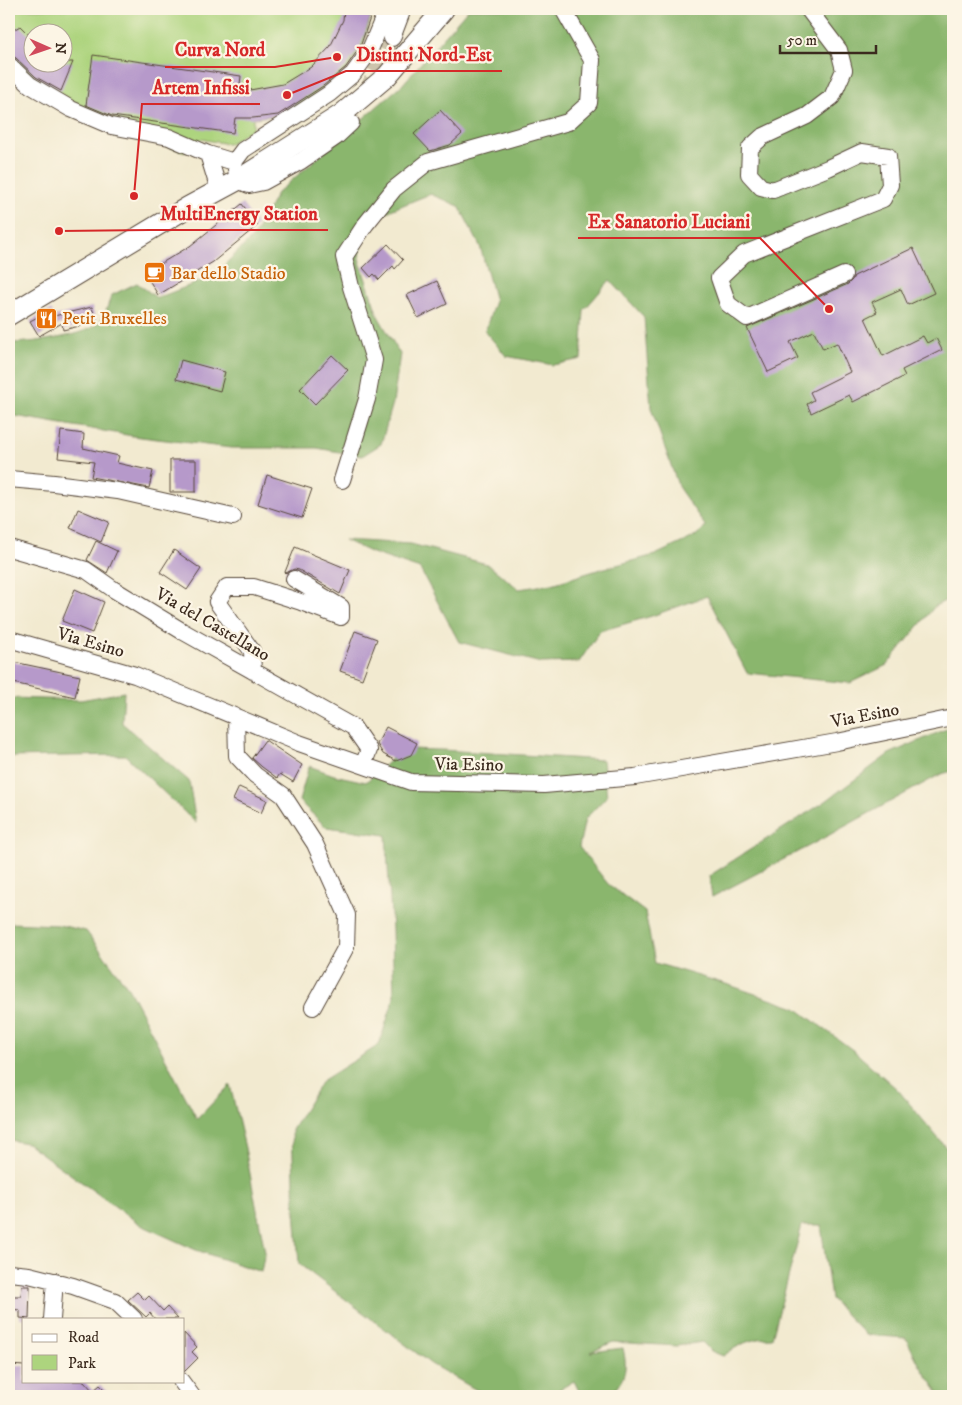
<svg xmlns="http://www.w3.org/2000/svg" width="962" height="1405" viewBox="0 0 962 1405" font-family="'IM FELL DW Pica',serif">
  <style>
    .green { fill: #add47e; stroke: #747f4e; fill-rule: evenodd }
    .forest { fill: #8ab66d; stroke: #627046 }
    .building { fill: #b699ca }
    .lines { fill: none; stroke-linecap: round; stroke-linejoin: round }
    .minor-tunnel { stroke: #cdc4ac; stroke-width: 16; stroke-dasharray: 16 8; stroke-linecap: butt }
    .minor-casing { stroke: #564739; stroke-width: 18 }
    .major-casing { stroke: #564739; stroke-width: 22 }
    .minor { stroke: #fff; stroke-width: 16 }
    .major { stroke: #fff; stroke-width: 20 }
    .labels { text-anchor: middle; stroke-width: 4.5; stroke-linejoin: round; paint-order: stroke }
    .food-label { font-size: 18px; fill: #c56008; stroke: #fcf5e5; text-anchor: start }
    .street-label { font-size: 18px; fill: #3b2a1e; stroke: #fcf5e5 }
    .leader { fill: none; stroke: #d62828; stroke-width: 2 }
    .callout-dot { fill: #d62828; stroke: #fcf5e5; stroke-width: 2 }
    .callout-label { font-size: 19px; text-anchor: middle; font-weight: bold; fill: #d62828; stroke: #fcf5e5; stroke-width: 4.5; stroke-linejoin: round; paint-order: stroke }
  </style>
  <rect width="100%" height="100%" fill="#fcf5e5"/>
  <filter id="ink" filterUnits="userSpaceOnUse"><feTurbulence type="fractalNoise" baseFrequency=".02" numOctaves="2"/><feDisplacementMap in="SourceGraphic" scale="10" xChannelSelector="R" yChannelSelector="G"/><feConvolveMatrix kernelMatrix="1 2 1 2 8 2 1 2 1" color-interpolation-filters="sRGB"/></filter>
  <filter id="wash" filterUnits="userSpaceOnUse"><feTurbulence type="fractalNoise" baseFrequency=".0096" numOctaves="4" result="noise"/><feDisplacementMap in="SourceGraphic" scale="20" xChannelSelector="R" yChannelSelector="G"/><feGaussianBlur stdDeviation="1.12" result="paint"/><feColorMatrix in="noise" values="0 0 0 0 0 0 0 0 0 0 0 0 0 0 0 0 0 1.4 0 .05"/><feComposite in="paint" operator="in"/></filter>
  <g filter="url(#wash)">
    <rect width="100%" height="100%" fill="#f2ead0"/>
    <path class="green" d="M9,9H373L363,45L347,69L297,109L278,115L253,118V128L229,144L200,139L186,152L152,142L9,71ZM32,32H62V62H32Z"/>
    <path class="forest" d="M468,9H953V597L935,606L887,665L850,683L747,673L707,596L652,616L600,631L579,662L541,663L459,642L420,569L372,553L344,540L411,544L487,564L519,589L552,584L601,569L655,555L694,537L706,527L679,488L651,408L644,317L610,280L584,310L581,359L553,365L506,356L485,331L495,301L480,246L459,206L430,194L391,210L365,225L359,259L378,316L400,354L393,403L381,444L362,456L317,448H231L133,436L9,415V343C29,343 89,337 101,320C106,314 108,303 112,295L137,283L157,298L212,277L254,236L277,193L403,84Z
      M124,692L122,723L189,781L196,823L125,755L9,757V698L81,700Z
      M953,726V771L941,774L809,846L712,897L709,876L826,801L889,754Z
      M409,749L442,750L603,760L607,796L585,819L579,847L608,884L645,912L655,963L729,985L796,1008L854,1051L898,1090L948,1150L953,1162V1396H941L920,1366L906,1338L866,1335L831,1299L821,1225H802L772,1338C750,1338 740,1344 723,1356L711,1351L702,1342L677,1346L613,1342L591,1352L623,1348C628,1370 625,1380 609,1396L581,1395L574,1381L550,1395L522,1396L480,1392L431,1364L299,1264L295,1210L292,1130L322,1081L379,1045L394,998L392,930L386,835L326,827L299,801L309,766L334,775L366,782L396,755Z
      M9,923L59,925L86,931L129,989L197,1119L230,1085L245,1148L265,1252L261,1272L196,1250L141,1225L27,1143L9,1140Z"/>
    <g id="blocks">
      <path class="building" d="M344,9H370V18L360,47L346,67L323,86L278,115L253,118H235L233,133L112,116L86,105L93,55L241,76L239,92L283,84L311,67L330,47L343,20Z
        M20,26L32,38V62H73L61,91L36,77L16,58L9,55V33Z
        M440,110L462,134L450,145L430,151L414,134Z
        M242,204L258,225L213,262L158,295L145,273L190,246Z
        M388,244L403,260L395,269L393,266L379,280L374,274L371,277L363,268Z
        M913,248L934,293L908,305L901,289L872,302L877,312L865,318L883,356L923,336L927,343L936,338L942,350L902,370L905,376L853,402L849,395L811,413L807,404L814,400L810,392L850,372L837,343L823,349L814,331L790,342L798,358L768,372L747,328L848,284L852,280L854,276Z
        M437,281L447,304L418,318L407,295Z
        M92,307L96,322L63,330L62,323L39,336L30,321L51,310L54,316Z
        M332,355L348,370L315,404L300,389Z
        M181,360L225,372L220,391L176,379Z
        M61,431L84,434L83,448L119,456L117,463L153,471L149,488L91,477L94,462L58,458Z
        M170,460H196V492H170Z
        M267,475L312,489L302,518L258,504Z
        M78,509L109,522L101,542L70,528Z
        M96,541L117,551L107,573L87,560Z
        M295,547L350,570L340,594L299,570L294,569L286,573L285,572Z
        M174,550L201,569L187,590L160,572Z
        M75,589L104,602L92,633L62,621Z
        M355,631L377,639L362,679L340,671Z
        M9,661L80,676L75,697L9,682Z
        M386,727L417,743L411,755L396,761L383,754L377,744Z
        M265,740L302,765L293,782L280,774L277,778L262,767L252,758Z
        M239,787L267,800L261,813L233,800Z
        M22,1286H30L29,1319L20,1318V1310L9,1309V1296H21Z
        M137,1292L145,1300L149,1296L163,1311L167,1307L178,1319H155L150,1313L146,1317L128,1300Z
        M184,1333L197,1347L192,1352L198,1358L184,1372Z
        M9,1365L24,1366V1381H84L93,1391L100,1385L111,1396H9Z"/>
    </g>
  </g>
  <g filter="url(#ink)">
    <use href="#blocks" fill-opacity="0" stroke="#564739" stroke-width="1"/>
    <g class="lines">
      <path class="minor-tunnel" d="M365,94L392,38"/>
      <defs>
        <path id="minor" d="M808,9L839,50L844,70L832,97L807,116L762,137L750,148L749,174L761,187L773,190L828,168L862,152L888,156L890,185L883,199L744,254L719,278L728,304L747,318L844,275
          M392,38L403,9
          M9,65L30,85L71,109L111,126L169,137L208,154L234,162L243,150L329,94L353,74L369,52L387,9
          M208,154L219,190
          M236,169L238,180L249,185L263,182L301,161L336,137L351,123
          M9,479L54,483L118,491L233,517
          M342,480L367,399L374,360L351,287L344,257L365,225L394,189L428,162L568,122L589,103L592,60L563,9
          M9,548L86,570L113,589L182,631L353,727L369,750L363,765
          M9,639L135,675L299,743L411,782L544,785L635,777L837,742L948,719H953
          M253,671L252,651L217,602L227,587H254L301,602L341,617V607L294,579
          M236,717L237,756L255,775L283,795L315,844L347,915L346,947L313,1007
          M9,1273L29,1275L73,1286L115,1301L134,1319
          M52,1319L55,1281
          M181,1381L192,1396"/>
        <path id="major" d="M9,315L188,207L238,180L342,114L387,76L444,9"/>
      </defs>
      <use href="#minor" class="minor-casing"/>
      <use href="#major" class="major-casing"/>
      <use href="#minor" class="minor"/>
      <use href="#major" class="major"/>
    </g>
  </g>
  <defs>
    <symbol id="cafe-square" viewBox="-11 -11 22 22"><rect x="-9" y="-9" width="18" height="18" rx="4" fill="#e8710a" stroke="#fcf5e5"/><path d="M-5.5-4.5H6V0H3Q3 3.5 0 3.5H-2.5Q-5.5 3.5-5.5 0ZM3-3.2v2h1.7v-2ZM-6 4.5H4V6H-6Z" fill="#fff"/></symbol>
    <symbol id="restaurant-square" viewBox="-11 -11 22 22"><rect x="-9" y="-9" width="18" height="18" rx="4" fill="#e8710a" stroke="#fcf5e5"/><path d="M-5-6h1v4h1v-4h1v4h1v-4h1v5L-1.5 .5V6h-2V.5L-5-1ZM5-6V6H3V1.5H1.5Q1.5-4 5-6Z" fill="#fff"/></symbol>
  </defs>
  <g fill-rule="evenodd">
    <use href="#cafe-square" x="142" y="260" width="25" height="25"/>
    <use href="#restaurant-square" x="34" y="306" width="25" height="25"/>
  </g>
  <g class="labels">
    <g class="food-label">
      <text x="171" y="279">Bar dello Stadio</text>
      <text x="62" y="324">Petit Bruxelles</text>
    </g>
    <g class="street-label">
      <text transform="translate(213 624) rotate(30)" y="6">Via del Castellano</text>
      <text transform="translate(91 642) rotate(16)" y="6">Via Esino</text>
      <text transform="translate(865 715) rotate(-11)" y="6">Via Esino</text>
      <text transform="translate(469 764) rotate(1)" y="6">Via Esino</text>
    </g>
  </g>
  <path class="leader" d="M337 57L275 67H165M287 95L346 71H502M134 196L142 104H260M59 231L150 230H328M829 309L760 238H578"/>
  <g class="callout-dot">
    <circle cx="337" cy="57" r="5"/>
    <circle cx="287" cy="95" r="5"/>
    <circle cx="134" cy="196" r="5"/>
    <circle cx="59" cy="231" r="5"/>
    <circle cx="829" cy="309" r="5"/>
  </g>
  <g class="callout-label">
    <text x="220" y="56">Curva Nord</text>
    <text x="424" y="61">Distinti Nord-Est</text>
    <text x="201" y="94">Artem Infissi</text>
    <text x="239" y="220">MultiEnergy Station</text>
    <text x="669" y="228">Ex Sanatorio Luciani</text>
  </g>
  <rect width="962" height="1405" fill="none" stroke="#fcf5e5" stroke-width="30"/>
  <rect x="22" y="1318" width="162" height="65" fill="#fcf5e5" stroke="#afa495"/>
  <rect x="32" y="1334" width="25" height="8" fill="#ffffff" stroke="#afa495"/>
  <text x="68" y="1342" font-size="15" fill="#3b2a1e">Road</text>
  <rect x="32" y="1355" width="25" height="15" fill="#add47e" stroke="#afa495"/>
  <text x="68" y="1368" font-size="15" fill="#3b2a1e">Park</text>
  <g transform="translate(48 48) rotate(92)"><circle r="24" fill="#fcf5e5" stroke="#afa495"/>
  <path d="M0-4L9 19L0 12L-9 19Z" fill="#d1495b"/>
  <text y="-8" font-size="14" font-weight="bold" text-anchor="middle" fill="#3b2a1e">N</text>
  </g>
  <path d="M780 45v8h96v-8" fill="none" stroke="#3b2a1e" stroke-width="2.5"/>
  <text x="787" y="45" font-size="15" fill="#3b2a1e" stroke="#fcf5e5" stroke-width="4" paint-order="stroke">50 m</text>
</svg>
